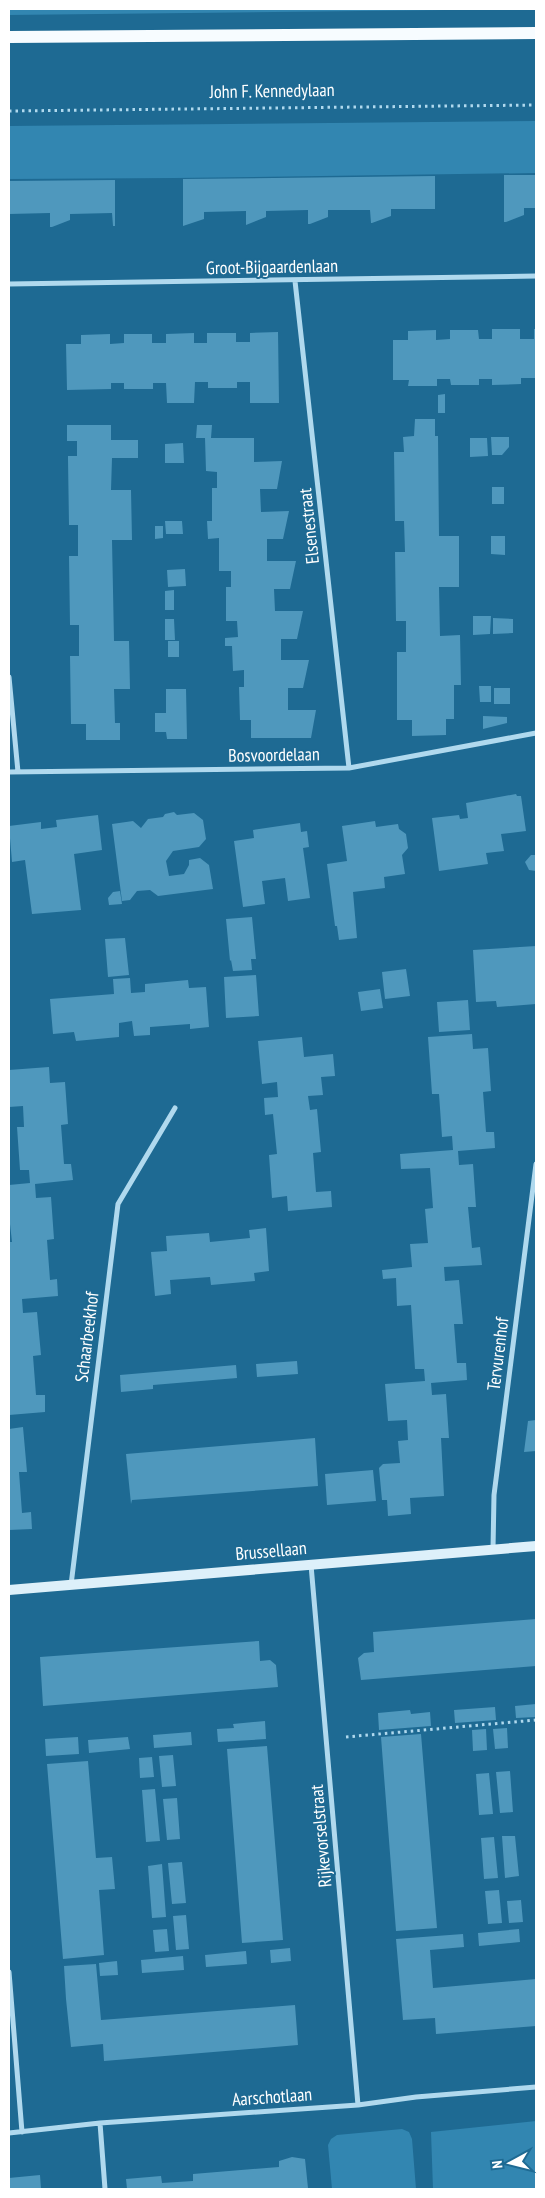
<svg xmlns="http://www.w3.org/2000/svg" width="545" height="2198" viewBox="0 0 545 2198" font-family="'PT Sans Narrow',sans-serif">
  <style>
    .green { fill: #3286b1 }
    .building { fill: #4f98bd }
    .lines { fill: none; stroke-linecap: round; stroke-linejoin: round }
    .path { stroke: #b0d9ee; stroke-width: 3; stroke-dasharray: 2.5 4; stroke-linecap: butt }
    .street { stroke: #b0d9ee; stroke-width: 5 }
    .secondary { stroke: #ddf0fa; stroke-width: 10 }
    .primary { stroke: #f7fcff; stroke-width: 12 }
    .labels { text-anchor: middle; stroke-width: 4; stroke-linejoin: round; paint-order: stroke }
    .street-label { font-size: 18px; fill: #fff; stroke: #1e6a93 }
  </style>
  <rect width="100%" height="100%" fill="#1e6a93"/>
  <path class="green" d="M9,9H536L9,15Z
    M536,121V173L175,178L9,179V126Z
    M536,2121V2189H433L431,2132Z
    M402,2129L409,2132L412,2139L416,2189H332L328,2145L331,2139L337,2135Z"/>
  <path class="building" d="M504,175H536V208H524V215L506,222H504Z
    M435,176V209H391V216L372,223H371L370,210H328V217L310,224H308V210L266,211V217L246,225V211L204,212V219L183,226V179Z
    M115,180V226H113L112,213L70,214V220L52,227H50V213L9,214V181Z
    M492,329H520V339H534V329H536V378H521V384L492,385V379H479V385H451L450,379H437V386H408L409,380H393V340H408V331L436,330V340L450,339V330H478L479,339H492Z
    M278,332L279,403H250V382H237V388H208V382H195L194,403H167L166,383H153V389H124V383H111V389L67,390L66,344H81V335L110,334V344L124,343V334H152V343H166V334L194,333V343H207V333H236V342H250V333Z
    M445,394V413H438V395Z
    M415,419H435V436H438L439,536H459V587H439L440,636L460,635L461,685H454V719H446V735L412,736V720H397V652H406V621H396L395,552H405L404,521H395L394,452H404L403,437L414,436Z
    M67,425H111V440H138V458H112L111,490H131L132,540H112L114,641H129L130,689H114L115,723H120V740H86V724H71L70,656H79V625H70L69,556H78V525H69L68,459V456H77V441H67Z
    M197,425H212L211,438H196Z
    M491,437H509V447L502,455H492Z
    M205,438H254V462L282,461L277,489H260L261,512L289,511L283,539H267V561H296L290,589H274L275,611H303L297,639H281V660H309L303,688H288V710H316L311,738H251V720H240L239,687H244V670L233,671L232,646H225V638L238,637L237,621H226V587H231V571H219V538L208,539L207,521H212V488H217V472L206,471Z
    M470,438H487L488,456L470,457Z
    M183,443L184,463H165V444Z
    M492,487H504V504H492Z
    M165,521H182L183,534H166Z
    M155,526H163V538L155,539Z
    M491,536H505V555L491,554Z
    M185,569L186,586L168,587L167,570Z
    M174,590V610H165V591Z
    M473,616H491L490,634L473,635Z
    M493,618L513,619V633L493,634Z
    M165,619H174L175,640H165Z
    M168,641H179V657H168Z
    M479,686H491V702H480Z
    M494,688H510V704H494Z
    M166,689H186L187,739H167L166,732H155V713H166Z
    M483,716L507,717V723L483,729Z
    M516,794L517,796H521L526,831L501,834L504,851L486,853L488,864L439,871L432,818L459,815L460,819L468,818L466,803Z
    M174,812L177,815L194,813L203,820L206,839L199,847L173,851L166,861L169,876L184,874L189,865V860L200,858L209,865L213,889L158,896L150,890L137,891L130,900L122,901L112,824L133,821L141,828L148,819L163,817L165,814Z
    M98,815L102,850L74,854L81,910L32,914L25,860L12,862L9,826L41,822V829L57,827L56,820Z
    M375,821L376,827L398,824L399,829L406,834L408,848L402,855L405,874L384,877L385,888L353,892L357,938L339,940L337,926H335L327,864L347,861L342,826Z
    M300,823L301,832L307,831L309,847L303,848L310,898L288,901L285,878L262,881L265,904L243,907L234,841L254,838L253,830Z
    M531,855H536V871L529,870L525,862Z
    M120,891L122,904L109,905L108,898L113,892Z
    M252,917L256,959H251L252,970L233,971L231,960L230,961L226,919Z
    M125,938L129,975L108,977L105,939Z
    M536,946V1004L497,1007L496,1001L476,1002L473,950Z
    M406,969L410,996L385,999L382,972Z
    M256,975L259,1016L226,1018L224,977Z
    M130,978L131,993L145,992V984L188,980L189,988L206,987L209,1027L190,1029V1024L150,1027V1035L134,1036L132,1021L119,1023V1037L76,1041L74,1032L53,1034L50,999L114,994L113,979Z
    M380,989L383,1008L361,1011L358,992Z
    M468,1000L470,1030L439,1032L437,1002Z
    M472,1034L473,1049L488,1048L491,1091L483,1092L486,1132H494L495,1148L458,1151L459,1165L473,1164L476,1207H468L472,1248L480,1247L482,1265L444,1267L445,1281L459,1280L463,1324H454L457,1363H466L467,1380L431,1383L432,1395L446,1394L449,1438H441L444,1496L410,1498L411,1514L388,1516L387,1500H382L379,1468L383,1464L400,1463L398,1441L408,1440L407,1420L388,1421L385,1384L425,1381L424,1369H415L411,1305L397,1306L396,1278L383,1279L382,1270L412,1267L410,1244L428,1243L425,1209L433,1208L430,1168L401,1169L400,1154L453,1150L452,1136L442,1137L439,1094H432L428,1037Z
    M302,1037L304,1057L333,1054L335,1076L321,1077L323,1095L308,1096L310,1110L317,1109L321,1152L313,1153L316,1192L331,1191L332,1207L288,1211L287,1196L272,1198L269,1155L277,1154L273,1114L265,1115L264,1098L278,1097L277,1082L262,1084L258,1041Z
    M49,1067L50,1083L65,1082L68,1124L61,1125L64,1164H71L73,1180L35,1184L36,1198L51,1197L54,1239L47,1240L50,1280L57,1279L58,1296L22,1299L23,1313L37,1312L41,1355L33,1356L36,1395H45V1412L9,1415V1242H12L9,1215V1185L30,1183L29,1170H20L17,1127H24L23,1106L9,1107V1070Z
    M266,1228L269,1271L254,1273L255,1281L211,1285L210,1277L170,1280L171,1294L155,1296L151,1252L167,1251L166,1236L209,1233L210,1242L250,1238L249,1230Z
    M297,1361L298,1374L257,1377L256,1364Z
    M236,1365L237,1378L153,1385V1389L121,1392L120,1375Z
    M536,1420V1451L524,1452L528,1421Z
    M23,1427L27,1472H19L22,1513L31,1512L32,1529L9,1530V1429Z
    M315,1438L318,1486L132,1500L131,1504L126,1454Z
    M373,1470L376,1501L327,1505L325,1474Z
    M536,1619V1666L361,1680L358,1658L364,1653L374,1652L373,1632Z
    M259,1641L260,1661L270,1660L276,1665L278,1687L43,1706L40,1657Z
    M536,1704V1717L516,1718L515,1706Z
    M495,1707L496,1720L455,1723L454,1710Z
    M410,1710L411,1714L430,1712L431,1726L379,1730L378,1713Z
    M265,1721L266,1739L218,1742L217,1729L234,1728L233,1724Z
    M507,1728L508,1748L495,1749L493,1729Z
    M486,1729L487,1750L473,1751L472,1730Z
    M191,1732L192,1745L154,1748L153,1735Z
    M421,1734L437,1928L396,1931L381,1737Z
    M78,1737L79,1754L46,1756L45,1739Z
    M128,1737L130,1749L89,1753L88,1740Z
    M267,1746L283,1940L242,1943L227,1749Z
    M173,1755L176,1786L162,1787L159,1756Z
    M152,1757L154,1777L140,1778L139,1758Z
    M88,1761L96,1858L112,1857L115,1889L99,1890L104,1955L63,1959L47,1764Z
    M510,1771L513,1812L500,1813L496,1772Z
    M489,1773L493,1814L479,1815L476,1774Z
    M155,1789L160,1841L146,1842L142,1790Z
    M177,1798L180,1839L167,1840L163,1799Z
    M502,1836H515L519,1876L505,1878Z
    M494,1837L498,1878L484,1879L481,1838Z
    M182,1862L186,1903L172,1904L168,1863Z
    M162,1864L166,1917L152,1918L148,1866Z
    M499,1890L502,1923L488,1924L485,1891Z
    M521,1900L523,1922L509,1923L507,1901Z
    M186,1915L189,1949L176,1950L173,1916Z
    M167,1929L169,1951L155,1952L153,1930Z
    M519,1929L520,1942L479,1946L478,1933Z
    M463,1934L464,1947L430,1950L433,1988L536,1979V2026L436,2034L435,2018L403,2020L396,1939Z
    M290,1948L291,1961L271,1963L270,1950Z
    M246,1951L247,1964L206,1967L205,1955Z
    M183,1956L184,1970L142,1973L141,1960Z
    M117,1961L118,1975L100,1976L99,1963Z
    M96,1964L101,2020L295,2005L298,2045L104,2061L103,2044L71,2047L66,1999L64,1966Z
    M292,2157L305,2159L308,2188L127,2189L126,2179L161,2176L162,2183L193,2181V2174L279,2167V2161Z
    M40,2175L41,2189H9V2178Z"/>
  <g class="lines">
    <path class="path" d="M9,111L536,105
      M346,1737L536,1720"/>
    <path class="street" d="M295,281L349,768
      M9,284L536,276
      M9,677L18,772
      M9,772L349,768L536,733
      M493,1549L494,1495L536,1164
      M311,1565L358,2105
      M71,1585L118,1204L175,1108
      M9,1972L22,2132
      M100,2123L105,2189
      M9,2133L100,2123L358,2105L416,2097L536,2087"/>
    <path class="secondary" d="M9,1590L536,1546"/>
    <path class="primary" d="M9,37L536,33"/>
  </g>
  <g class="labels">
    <g class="street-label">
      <text transform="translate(272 91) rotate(-1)" y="6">John F. Kennedylaan</text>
      <text transform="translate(272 267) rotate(-1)" y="6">Groot-Bijgaardenlaan</text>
      <text transform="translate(309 526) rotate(-96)" y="6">Elsenestraat</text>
      <text transform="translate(274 755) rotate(-1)" y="6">Bosvoordelaan</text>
      <text transform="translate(87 1337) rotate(-83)" y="6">Schaarbeekhof</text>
      <text transform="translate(498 1354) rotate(-83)" y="6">Tervurenhof</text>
      <text transform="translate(271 1551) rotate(-5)" y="6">Brussellaan</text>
      <text transform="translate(321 1836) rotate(-95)" y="6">Rijkevorselstraat</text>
      <text transform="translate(272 2097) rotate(-4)" y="6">Aarschotlaan</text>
    </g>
  </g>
  <rect width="545" height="2198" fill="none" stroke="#ffffff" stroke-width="20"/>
  <g transform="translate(510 2163) rotate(263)" stroke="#1e6a93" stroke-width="4" paint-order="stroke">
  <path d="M0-4L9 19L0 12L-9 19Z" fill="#ffffff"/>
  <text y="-8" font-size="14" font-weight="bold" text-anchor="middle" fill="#ffffff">N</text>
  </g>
</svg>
